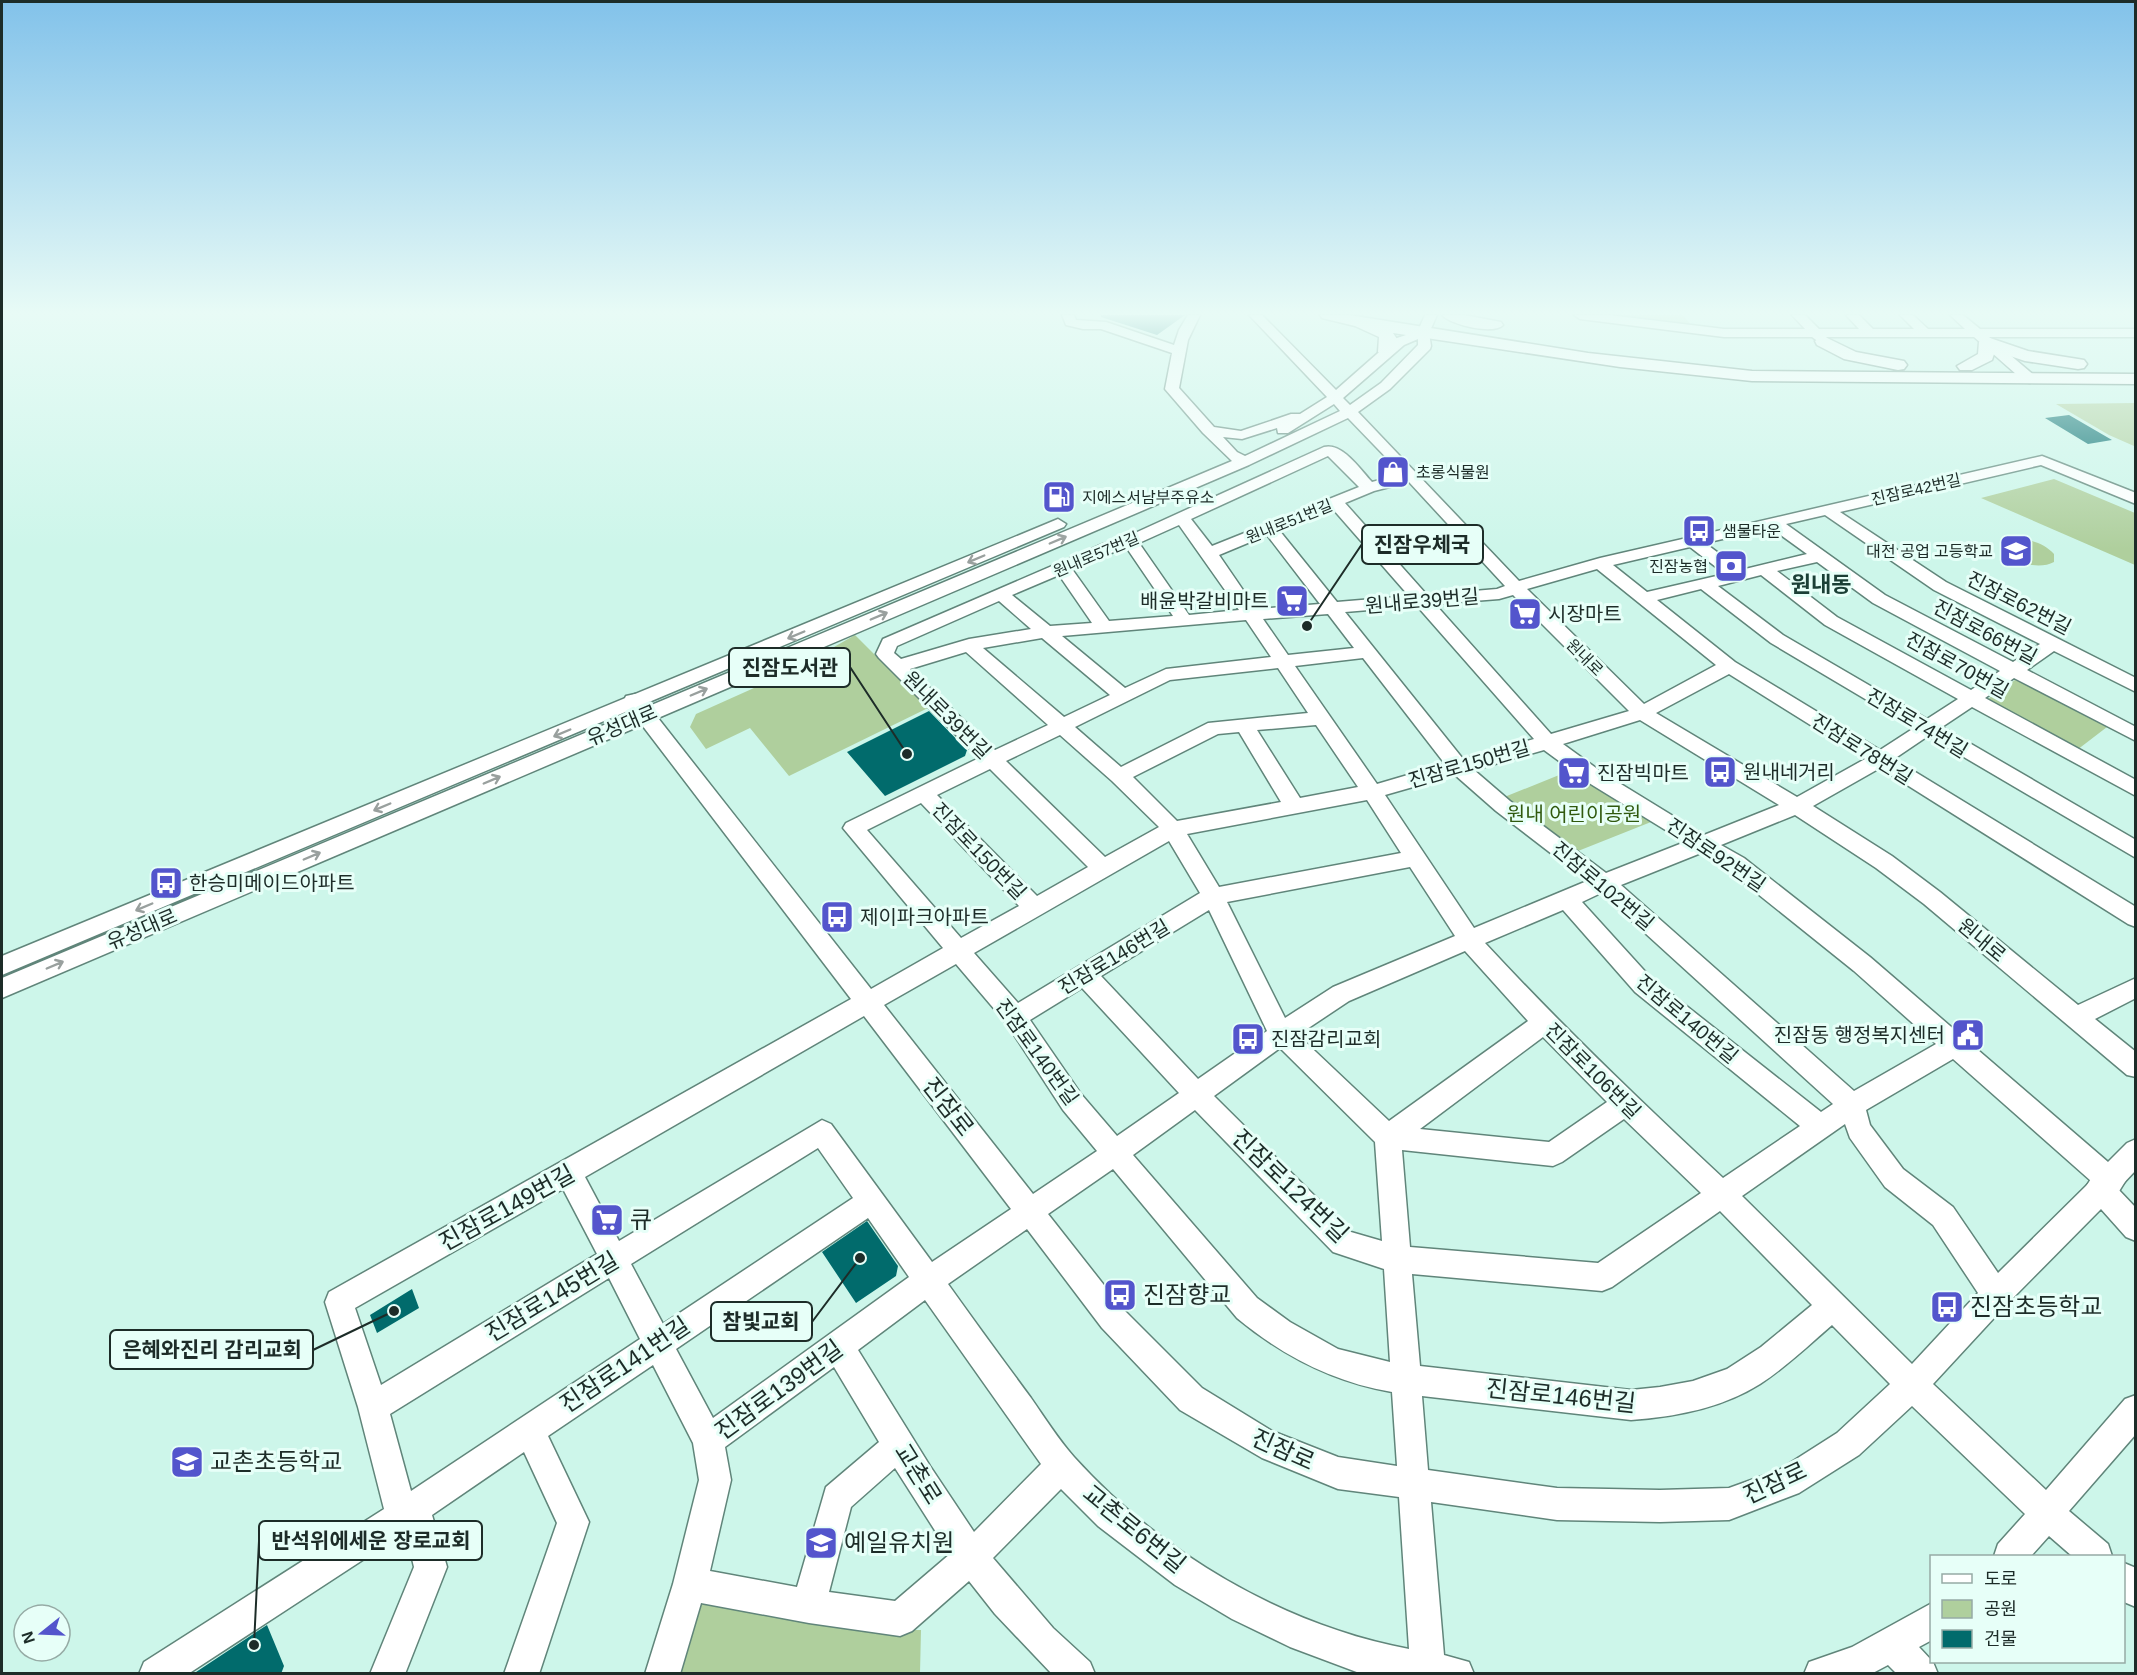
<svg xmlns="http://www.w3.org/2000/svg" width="2137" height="1675" viewBox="0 0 2137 1675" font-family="Helvetica,'Noto Sans KR',sans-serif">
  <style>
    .green { fill: #afcf9d }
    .building { fill: #016b6c }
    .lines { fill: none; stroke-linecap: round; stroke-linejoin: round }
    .minor-casing { stroke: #60857a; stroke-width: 3 }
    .major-casing { stroke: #60857a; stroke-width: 3 }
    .minor { fill: #fff; fill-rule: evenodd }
    .major { fill: #fff; fill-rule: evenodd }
    .oneway { stroke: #99a09e }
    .labels { text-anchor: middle; stroke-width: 6; stroke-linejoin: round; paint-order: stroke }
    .far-poi-label { font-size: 16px; fill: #1d2c28; stroke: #e7fff8; text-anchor: start }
    .far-street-label { font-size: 16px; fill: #1d2c28; stroke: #e7fff8 }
    .poi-label { font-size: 20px; fill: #1d2c28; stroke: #e7fff8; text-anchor: start }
    .street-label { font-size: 20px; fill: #1d2c28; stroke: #e7fff8 }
    .park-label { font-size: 20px; fill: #30590e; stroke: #e7fff8 }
    .quarter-label { font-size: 22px; font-weight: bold; fill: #1b3f36; stroke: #e7fff8 }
    .near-street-label { font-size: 24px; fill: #1d2c28; stroke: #e7fff8 }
    .near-poi-label { font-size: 24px; fill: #1d2c28; stroke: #e7fff8; text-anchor: start }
    .leader { fill: none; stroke: #1d2c28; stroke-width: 2 }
    .callout-dot { fill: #1d2c28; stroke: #e7fff8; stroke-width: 2 }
    .callout { fill: #e7fff8; stroke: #1d2c28; stroke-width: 2 }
    .callout-label { font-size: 21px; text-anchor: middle; font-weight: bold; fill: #1d2c28 }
  </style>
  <rect width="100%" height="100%" fill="#cdf6ea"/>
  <path class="green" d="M1624,315H1683L1690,324L1684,326L1624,317Z
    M2135,403L2134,446L2109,435L2056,404Z
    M2054,479L2135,513V565L1981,498Z
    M2012,538C2028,539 2043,542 2054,554V562C2038,571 2008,562 2000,546L2001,542Z
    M855,635L928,708L789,776L750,728L706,749L690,727L696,714L792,671Z
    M2015,680L2025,684L2107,727L2077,750L1985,701Z
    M1569,771L1651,822L1573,853L1497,800Z
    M707,1599L901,1630H921L920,1673L673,1674L690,1609Z"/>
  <path class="building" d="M1101,315H1185L1157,335L1101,317Z
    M2069,415L2112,440L2088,444L2045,418Z
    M929,711L967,750L965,756L885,796L847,752Z
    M867,1221L898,1266L896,1276L856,1303L822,1252Z
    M412,1289L419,1308L377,1333L370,1315Z
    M267,1625L284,1666L281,1674H193Z"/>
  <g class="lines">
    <defs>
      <path id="minor" d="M1062,315H1074L1076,320L1106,322L1174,345L1179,330L1188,315H1200L1188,340L1179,388L1214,427L1241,431L1291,414H1300L1327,397L1249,315H1262L1336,390L1394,339L1418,331L1425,315H1437L1429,333L1431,346L1430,349L1390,389L1358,412L1519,581L1600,558L2042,456L2136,493V504L2041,465L1840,512L1946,582L2136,678V692L2054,651L2027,670L2136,727V741L2014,678L1985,698L2136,780V796L1972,707L1942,727L2136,840V858L1928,736L1894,759L2136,907V927L2128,924L1880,768L1813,806L1892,856L1940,892L2078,1005L2136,978V998L2095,1019L2136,1052V1077L2127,1075L1924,904L1876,868L1795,815L1721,845L1744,858L1870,957L2108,1162L2127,1143L2136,1139V1170L2118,1189L2136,1208V1241L2126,1237L2101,1209L2006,1305L1933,1384L2046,1490L2125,1399L2136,1395V1434L2069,1511L2108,1544L2112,1556H2072L2049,1536L2031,1556H1994L1998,1544L2025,1514L1912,1406L1859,1455L1799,1493L1729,1520L1660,1522L1557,1520L1431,1502L1444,1655L1469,1662L1474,1674H1362L1290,1647L1232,1619L1175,1585L1098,1526L1061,1489L993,1558L1053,1628L1090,1662L1095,1674H1052L995,1614L969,1581L912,1631L900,1636L809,1623L701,1603L680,1674H645L673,1584L699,1480L693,1443L653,1365L548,1436L589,1522L539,1674H504L557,1523L524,1452L432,1515L447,1567L405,1674H370L414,1567L406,1534L404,1533L188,1674H139L144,1662L384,1509L358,1407L325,1302L329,1292L851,999L642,725L2,998V978L1232,461L1203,433L1165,389L1172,353L1101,329H1083L1066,325ZM1418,339V345L1381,383L1350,405L1343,398L1404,345ZM1334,404L1340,411L1245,456L1237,452L1223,437L1242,439L1277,428L1278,433H1288ZM1348,418L1402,474L1372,482C1361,470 1342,442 1324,447L1124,538L1103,544L883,639L876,654L879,658L979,758L846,823L843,828L943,948L871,989L658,718L1249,465ZM1328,456L1359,487L1212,546L1191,519ZM1409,482L1505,586L1497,589L1427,595L1345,503L1374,491ZM1332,508L1409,596L1337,602L1279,530ZM1825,515L1934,590L2040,644L2013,662L1885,595L1786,524ZM1179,525L1239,610L1189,615L1139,543ZM1771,528L1807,554L1741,570L1705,543ZM1267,535L1320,604L1256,609L1219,555ZM1126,547L1173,616L1109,621L1072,569ZM1690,547L1725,574L1647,592L1613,565ZM1817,562L1873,603L2000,671L1971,690L1837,617L1777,571ZM1597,569L1716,665L1644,704L1527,589ZM1059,575L1092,623L1050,626L1012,595ZM1761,575L1825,625L1958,699L1927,719L1783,635L1718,586ZM1701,589L1771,643L1914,728L1880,750L1735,662L1657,600ZM1513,595L1629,711L1551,734L1435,604L1499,599ZM999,601L1031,629L969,639L901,659L894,653L897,646ZM1417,606L1534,739L1463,759L1345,612ZM1328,614L1354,648L1288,655L1263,619ZM1246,620L1271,657L1166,669L1125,688L1062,636ZM1042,638L1110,695L1064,717L983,648ZM966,652L1048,725L995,750L910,669ZM1363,658L1445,764L1377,784L1295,666ZM1278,668L1308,713L1208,723L1121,767L1075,727L1170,680ZM1729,674L1865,759L1797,797L1656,713ZM1640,720L1779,805L1704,835L1603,773L1563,744ZM1316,725L1358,787L1300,798L1257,730ZM1239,732L1281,802L1177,821L1133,777L1218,734ZM1060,735L1112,781L1159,827L1105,857L1006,761ZM1544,750L1589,783L1685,842L1606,873L1510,801L1474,770ZM990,769L1088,867L1037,896L937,795ZM1455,775L1496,811L1587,881L1474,928L1385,795ZM1367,800L1401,853L1219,887L1187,834ZM921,803L1019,906L961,938L867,830ZM1169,841L1200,893L1018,1003L974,953ZM1701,853L1728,870L1854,971L1936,1044L1854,1091L1621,885ZM1410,867L1455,936L1333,987L1285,1018L1227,902ZM1601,893L1833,1104L1821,1112L1651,978L1582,902ZM1209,910L1267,1031L1198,1079L1101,976ZM1563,910L1635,992L1800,1126L1723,1178C1641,1102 1561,1025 1485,943ZM1465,951L1528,1021L1389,1121L1298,1035L1349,1001ZM956,964L1007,1024L1063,1110L1097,1151L1033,1194L884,1005ZM1082,988L1179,1093L1117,1136L1081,1094L1030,1020ZM864,1016L1011,1209L932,1262L831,1124L822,1120L619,1241L585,1177ZM1543,1037L1607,1102L1549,1142L1420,1129ZM1280,1048L1375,1142L1382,1241L1351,1232L1214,1096ZM1953,1059L2091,1181L1998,1273L1953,1207L1903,1169L1870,1125L1866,1110ZM1195,1110L1333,1252L1384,1269L1390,1362L1338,1349L1290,1322L1257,1298L1133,1155ZM1624,1119L1701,1193L1598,1263L1410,1247L1402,1150L1553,1166L1562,1162ZM1845,1124L1850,1138L1885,1187L1933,1225L1978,1293L1912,1364L1742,1196ZM818,1148L853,1198L663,1324L631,1264ZM1113,1169L1237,1318C1283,1356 1333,1382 1392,1392L1397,1466L1338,1457L1272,1431L1202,1388L1122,1308L1048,1214ZM563,1189L597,1254L381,1385L355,1308ZM1720,1211L1812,1305L1761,1347L1727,1369L1693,1381L1660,1387L1631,1390L1420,1366L1412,1274L1602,1291L1612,1287ZM868,1218L909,1277L713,1418L676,1349ZM1027,1229L1102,1328L1180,1410L1262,1458L1338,1489L1399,1497L1409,1649C1282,1625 1161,1553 1074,1457C1058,1439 1045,1418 1031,1398C1003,1360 975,1322 948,1284ZM609,1278L640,1339L411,1491L390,1414ZM925,1300L1041,1464L974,1532L930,1466L858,1350ZM1832,1325L1890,1384L1837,1433L1779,1470L1729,1488L1660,1490L1557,1488L1428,1470L1422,1396L1631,1420C1675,1417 1722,1408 1760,1384C1786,1367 1809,1345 1832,1325ZM834,1367L879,1442L826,1487L797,1587L710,1571L731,1480L725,1447ZM895,1468L950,1554L895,1601L829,1592L851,1507Z
        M1574,315H1609L1724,329H1805L1792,315H1805L1819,329H1859L1846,315H1859L1873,329H1914L1900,315H1913L1928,329H1965L1950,315H1963L1980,329H2136V337H1989L2035,376L2037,379L2030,383L2025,382L1974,337H1826L1829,341L1823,345L1812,337H1724L1580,319Z
        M1058,519L1066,524L1064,527L2,975V956Z
        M2124,1563L2136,1568V1607L2124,1602Z
        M1932,1603V1640L1919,1647L1933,1662L1938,1674H1897L1888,1665L1871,1674H1804L1809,1662L1852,1647Z"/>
      <path id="major" d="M1320,315H1349L1588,353L1752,371L2136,374V384L1752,381L1620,367L1393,333L1397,339L1394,352L1386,357L1378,352L1379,337L1355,326L1322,318Z
        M1442,315H1464L1501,322L1503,325C1494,335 1451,325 1442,315Z
        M1823,336L1856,352L1904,361L1907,365L1904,369L1898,370L1844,359L1817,345L1815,341Z
        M1987,337L2028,351L2078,359L2084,360L2087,364L2084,368L2078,369L2025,361L1995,351L1992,360L1972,370H1960L1957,366L1978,354L1979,342Z
        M635,694C646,697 651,705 657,715L654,721C637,725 631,715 623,702L626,696Z
        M2109,1164L2121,1169L2126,1180L2113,1201L2101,1206L2089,1201L2084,1190L2097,1169Z"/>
    </defs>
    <use href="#minor" class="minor-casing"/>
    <use href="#major" class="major-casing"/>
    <use href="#minor" class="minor"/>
    <use href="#major" class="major"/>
  </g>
  <defs><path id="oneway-shaft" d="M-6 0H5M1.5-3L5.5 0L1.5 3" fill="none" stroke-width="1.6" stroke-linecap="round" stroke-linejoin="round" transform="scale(1.5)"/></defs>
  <g class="oneway">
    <use href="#oneway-shaft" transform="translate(1058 540) rotate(-23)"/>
    <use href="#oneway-shaft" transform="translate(976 559) rotate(157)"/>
    <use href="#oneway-shaft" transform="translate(879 616) rotate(-23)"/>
    <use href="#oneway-shaft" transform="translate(796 635) rotate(157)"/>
    <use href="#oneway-shaft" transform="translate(699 692) rotate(-23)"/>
    <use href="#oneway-shaft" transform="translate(562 733) rotate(157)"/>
    <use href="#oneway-shaft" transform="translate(492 780) rotate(-23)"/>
    <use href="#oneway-shaft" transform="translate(382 807) rotate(157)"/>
    <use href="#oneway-shaft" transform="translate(312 856) rotate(-23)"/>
    <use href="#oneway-shaft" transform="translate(144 907) rotate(157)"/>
    <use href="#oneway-shaft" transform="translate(55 965) rotate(-23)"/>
  </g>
  <linearGradient id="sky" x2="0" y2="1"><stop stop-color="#82c2ea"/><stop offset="0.57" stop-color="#e8fbf6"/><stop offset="1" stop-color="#e8fbf6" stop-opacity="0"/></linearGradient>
  <rect width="2137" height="549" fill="url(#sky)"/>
  <defs>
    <symbol id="shop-square" viewBox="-11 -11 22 22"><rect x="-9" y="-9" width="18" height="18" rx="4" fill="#5355cc" stroke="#e7fff8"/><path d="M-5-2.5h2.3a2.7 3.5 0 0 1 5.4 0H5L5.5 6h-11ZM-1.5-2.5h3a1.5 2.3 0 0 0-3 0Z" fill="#fff"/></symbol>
    <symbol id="fuel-square" viewBox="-11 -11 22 22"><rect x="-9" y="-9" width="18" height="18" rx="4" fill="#5355cc" stroke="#e7fff8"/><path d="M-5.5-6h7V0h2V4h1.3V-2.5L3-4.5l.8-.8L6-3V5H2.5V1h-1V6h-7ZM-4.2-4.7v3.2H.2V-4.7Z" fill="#fff"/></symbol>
    <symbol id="bus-square" viewBox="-11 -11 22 22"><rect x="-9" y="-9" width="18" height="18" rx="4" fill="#5355cc" stroke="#e7fff8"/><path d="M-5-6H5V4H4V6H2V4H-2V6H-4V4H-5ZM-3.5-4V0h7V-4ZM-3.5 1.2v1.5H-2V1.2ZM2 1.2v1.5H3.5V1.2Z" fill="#fff"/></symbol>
    <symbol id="school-square" viewBox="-11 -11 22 22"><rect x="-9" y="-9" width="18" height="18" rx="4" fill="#5355cc" stroke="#e7fff8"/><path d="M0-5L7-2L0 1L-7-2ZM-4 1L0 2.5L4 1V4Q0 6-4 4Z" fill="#fff"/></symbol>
    <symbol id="bank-square" viewBox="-11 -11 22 22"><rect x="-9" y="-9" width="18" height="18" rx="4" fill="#5355cc" stroke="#e7fff8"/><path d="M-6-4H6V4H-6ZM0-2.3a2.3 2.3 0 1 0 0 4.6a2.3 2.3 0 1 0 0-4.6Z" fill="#fff"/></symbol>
    <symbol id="supermarket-square" viewBox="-11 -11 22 22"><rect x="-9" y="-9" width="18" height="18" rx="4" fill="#5355cc" stroke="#e7fff8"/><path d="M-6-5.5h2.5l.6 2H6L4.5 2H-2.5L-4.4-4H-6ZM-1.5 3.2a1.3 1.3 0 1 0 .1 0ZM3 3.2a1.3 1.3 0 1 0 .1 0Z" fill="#fff"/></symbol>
    <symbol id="civic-square" viewBox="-11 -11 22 22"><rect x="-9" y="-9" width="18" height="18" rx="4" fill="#5355cc" stroke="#e7fff8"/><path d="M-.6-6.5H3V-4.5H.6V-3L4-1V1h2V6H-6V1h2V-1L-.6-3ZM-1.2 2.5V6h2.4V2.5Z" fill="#fff"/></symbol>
  </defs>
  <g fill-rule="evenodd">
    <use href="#shop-square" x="1374" y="453" width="38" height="38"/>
    <use href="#fuel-square" x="1040" y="478" width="38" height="38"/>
    <use href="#bus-square" x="1680" y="512" width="38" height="38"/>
    <use href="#school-square" x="1997" y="532" width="38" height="38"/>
    <use href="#bank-square" x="1712" y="547" width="38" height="38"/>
    <use href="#supermarket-square" x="1273" y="582" width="38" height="38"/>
    <use href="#supermarket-square" x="1506" y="595" width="38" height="38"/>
    <use href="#bus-square" x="1701" y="753" width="38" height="38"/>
    <use href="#supermarket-square" x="1555" y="754" width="38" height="38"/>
    <use href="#bus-square" x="147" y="864" width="38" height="38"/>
    <use href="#bus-square" x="818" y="898" width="38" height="38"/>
    <use href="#civic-square" x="1949" y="1016" width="38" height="38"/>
    <use href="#bus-square" x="1229" y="1020" width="38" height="38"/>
    <use href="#supermarket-square" x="588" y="1201" width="38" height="38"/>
    <use href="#bus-square" x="1101" y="1276" width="38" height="38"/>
    <use href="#bus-square" x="1928" y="1288" width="38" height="38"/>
    <use href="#school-square" x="168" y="1443" width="38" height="38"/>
    <use href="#school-square" x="802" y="1524" width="38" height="38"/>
  </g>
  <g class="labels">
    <g class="far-poi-label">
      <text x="1416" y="478">초롱식물원</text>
      <text x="1082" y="503">지에스서남부주유소</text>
      <text x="1722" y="537">샘물타운</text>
      <text x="1993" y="557" text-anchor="end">대전 공업 고등학교</text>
      <text x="1708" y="572" text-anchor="end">진잠농협</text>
    </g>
    <g class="far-street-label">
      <text transform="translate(1916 489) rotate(-13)" y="6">진잠로42번길</text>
      <text transform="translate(1289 521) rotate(-22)" y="6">원내로51번길</text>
      <text transform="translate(1096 554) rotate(-23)" y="6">원내로57번길</text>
      <text transform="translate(1585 657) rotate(45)" y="6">원내로</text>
    </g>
    <g class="poi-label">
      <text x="1269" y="608" text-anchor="end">배윤박갈비마트</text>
      <text x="1548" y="621">시장마트</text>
      <text x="1743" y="779">원내네거리</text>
      <text x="1597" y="780">진잠빅마트</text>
      <text x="189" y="890">한승미메이드아파트</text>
      <text x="860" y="924">제이파크아파트</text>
      <text x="1945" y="1042" text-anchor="end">진잠동 행정복지센터</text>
      <text x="1271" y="1046">진잠감리교회</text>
    </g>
    <g class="street-label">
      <text transform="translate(1422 601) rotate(-5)" y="7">원내로39번길</text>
      <text transform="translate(2019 603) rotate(27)" y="7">진잠로62번길</text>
      <text transform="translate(1985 632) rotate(28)" y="7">진잠로66번길</text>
      <text transform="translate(1957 665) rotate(29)" y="7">진잠로70번길</text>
      <text transform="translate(947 715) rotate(45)" y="7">원내로39번길</text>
      <text transform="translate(1917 723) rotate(31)" y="7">진잠로74번길</text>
      <text transform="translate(622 725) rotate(-23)" y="7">유성대로</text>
      <text transform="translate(1862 749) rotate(32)" y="7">진잠로78번길</text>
      <text transform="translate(1469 764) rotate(-16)" y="7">진잠로150번길</text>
      <text transform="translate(979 851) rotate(46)" y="7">진잠로150번길</text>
      <text transform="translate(1716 855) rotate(34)" y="7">진잠로92번길</text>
      <text transform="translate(1603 886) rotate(40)" y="7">진잠로102번길</text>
      <text transform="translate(142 929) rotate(-23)" y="7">유성대로</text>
      <text transform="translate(1982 940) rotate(40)" y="7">원내로</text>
      <text transform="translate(1114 957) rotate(-31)" y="7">진잠로146번길</text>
      <text transform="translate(1687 1019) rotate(40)" y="7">진잠로140번길</text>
      <text transform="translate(1037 1052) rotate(54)" y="7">진잠로140번길</text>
      <text transform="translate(1593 1071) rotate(45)" y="7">진잠로106번길</text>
    </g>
    <g class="park-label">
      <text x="1574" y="821">원내 어린이공원</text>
    </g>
    <g class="quarter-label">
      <text x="1821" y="592">원내동</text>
    </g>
    <g class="near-street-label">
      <text transform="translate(948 1107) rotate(52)" y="8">진잠로</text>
      <text transform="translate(1290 1186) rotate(44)" y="8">진잠로124번길</text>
      <text transform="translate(507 1208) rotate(-29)" y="8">진잠로149번길</text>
      <text transform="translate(552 1297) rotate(-31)" y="8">진잠로145번길</text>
      <text transform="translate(625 1365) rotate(-34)" y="8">진잠로141번길</text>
      <text transform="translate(779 1390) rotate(-36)" y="8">진잠로139번길</text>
      <text transform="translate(1561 1396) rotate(6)" y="8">진잠로146번길</text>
      <text transform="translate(1283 1450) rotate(24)" y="8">진잠로</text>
      <text transform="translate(918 1474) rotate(58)" y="8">교촌로</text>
      <text transform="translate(1775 1483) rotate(-25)" y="8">진잠로</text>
      <text transform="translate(1134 1529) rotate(39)" y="8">교촌로6번길</text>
    </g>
    <g class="near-poi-label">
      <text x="630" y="1228">큐</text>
      <text x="1143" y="1303">진잠향교</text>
      <text x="1970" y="1315">진잠초등학교</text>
      <text x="210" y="1470">교촌초등학교</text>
      <text x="844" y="1551">예일유치원</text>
    </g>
  </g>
  <path class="leader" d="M1307 626L1362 544M907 754L850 667M860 1258L812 1322M394 1311L313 1350M254 1645L259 1541"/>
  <g class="callout-dot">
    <circle cx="1307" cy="626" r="6"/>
    <circle cx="907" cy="754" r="6"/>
    <circle cx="860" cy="1258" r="6"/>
    <circle cx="394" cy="1311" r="6"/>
    <circle cx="254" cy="1645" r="6"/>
  </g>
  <g class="callout">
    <rect x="1362" y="525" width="121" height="39" rx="6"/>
    <rect x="729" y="648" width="121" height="39" rx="6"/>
    <rect x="711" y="1302" width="101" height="39" rx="6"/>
    <rect x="110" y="1330" width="203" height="39" rx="6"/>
    <rect x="259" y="1521" width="223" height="39" rx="6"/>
  </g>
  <g class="callout-label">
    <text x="1422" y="552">진잠우체국</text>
    <text x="790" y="675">진잠도서관</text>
    <text x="761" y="1329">참빛교회</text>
    <text x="212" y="1357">은혜와진리 감리교회</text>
    <text x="371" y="1548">반석위에세운 장로교회</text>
  </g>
  <rect width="2137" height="1675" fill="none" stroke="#1d2c28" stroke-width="6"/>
  <rect x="1930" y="1555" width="195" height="108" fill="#e7fff8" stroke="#96aba5" stroke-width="1.5"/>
  <rect x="1942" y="1574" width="30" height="9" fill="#ffffff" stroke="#96aba5" stroke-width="1.5"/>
  <text x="1984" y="1585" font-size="18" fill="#1d2c28">도로</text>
  <rect x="1942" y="1600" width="30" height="18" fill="#afcf9d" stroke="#96aba5" stroke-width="1.5"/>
  <text x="1984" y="1615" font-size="18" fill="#1d2c28">공원</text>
  <rect x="1942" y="1630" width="30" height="18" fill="#016b6c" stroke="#96aba5" stroke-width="1.5"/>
  <text x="1984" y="1645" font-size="18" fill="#1d2c28">건물</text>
  <g transform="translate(42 1633) rotate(252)"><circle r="28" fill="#e7fff8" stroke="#96aba5" stroke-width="1.5"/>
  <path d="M0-4.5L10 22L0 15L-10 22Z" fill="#5355cc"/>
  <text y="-9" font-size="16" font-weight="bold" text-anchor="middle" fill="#1d2c28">N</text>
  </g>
</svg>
